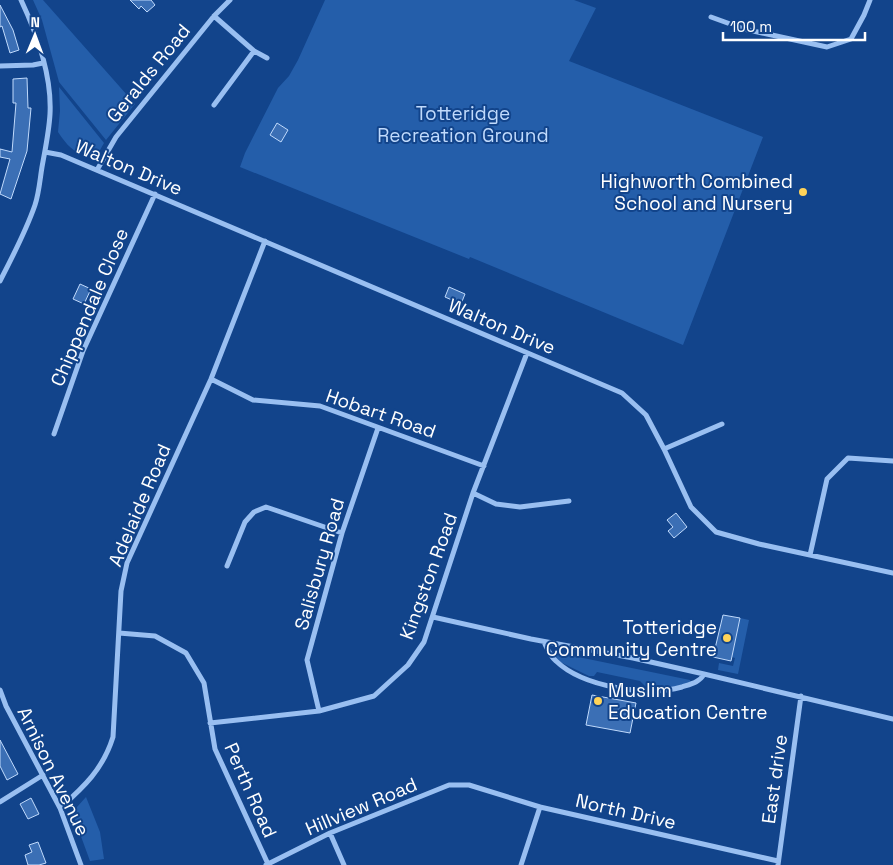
<svg xmlns="http://www.w3.org/2000/svg" width="893" height="865" viewBox="0 0 893 865" font-family="'Space Grotesk',sans-serif">
  <style>
    .green { fill: #245eaa }
    .building { fill: #3b6fb5; stroke: #c0dafc }
    .lines { fill: none; stroke-linecap: round; stroke-linejoin: round }
    .minor { stroke: #99bff1; stroke-width: 5 }
    .poi-dot { fill: #ffd359; stroke: #12448b; stroke-width: 2 }
    .labels { text-anchor: middle; stroke-width: 4; stroke-linejoin: round; paint-order: stroke }
    .street-label { font-size: 19px; fill: #fff; stroke: #12448b }
    .park-label { font-size: 19px; fill: #c0dafc; stroke: #12448b }
    .poi-label { font-size: 19px; fill: #fff; stroke: #12448b; text-anchor: end }
  </style>
  <rect width="100%" height="100%" fill="#12448b"/>
  <path class="green" d="M33,0H43L135,104L106,140L59,82L42,20Z
    M325,0H574L596,8L569,61L763,137L683,345L470,257L469,259L240,167L245,153L278,88L289,76L298,60Z
    M59,87L104,143L100,150C77,157 71,151 58,132L60,111Z
    M740,618L749,620L738,674L718,670L719,663L733,666L735,658L732,657Z
    M554,652L690,680V683L687,686L647,688L640,681L597,672L594,676H589L554,659Z
    M86,797L100,832L104,859L90,861L75,820L77,807Z"/>
  <path class="building" d="M130,0H151L155,5L147,12L141,6L139,9Z
    M0,5L13,30L19,50L10,53L2,26L0,27Z
    M27,78L28,108H31L27,151L11,199L0,194L10,159L0,157V149L12,152L16,103H13V79Z
    M277,123L288,130L281,142L270,135Z
    M80,284L91,289L84,304L73,299Z
    M449,287L465,294L461,304L445,297Z
    M676,513L687,527L674,538L668,531L673,527L667,520Z
    M723,615L740,618L731,661L713,657Z
    M592,695L636,703L630,733L586,725Z
    M0,740L18,774L7,780L0,766Z
    M31,798L39,814L28,819L20,804Z
    M38,842L46,863L39,865H28L25,855L32,852L29,845Z"/>
  <g class="lines">
    <path class="minor" d="M214,16L254,51L267,58
      M711,17L744,29L827,47L851,39L864,15L870,0
      M0,66L33,65L43,63
      M214,105L254,51
      M45,152L61,155L622,393L646,415L664,449L691,507L716,532L759,544L893,573
      M97,170L116,137L214,16L230,0
      M0,281C13,256 26,231 35,205C39,193 40,179 42,167C45,150 49,132 50,114C52,76 37,34 21,0
      M211,379L253,400L320,406L484,466
      M54,434L83,351L155,194
      M664,449L722,424
      M473,493L496,504L520,507L569,501
      M810,555L827,479L848,458L893,461
      M227,566L245,522L254,512L266,507L342,533
      M433,617L531,639L633,658L704,674L893,719
      M119,633L155,636L186,653L204,683L215,749L268,864
      M544,642C547,648 550,656 556,661C583,687 647,697 682,687C691,684 700,682 704,674
      M0,690L6,706L60,808L81,865
      M319,711L307,660L342,533L378,428
      M210,723L319,711L374,696L408,665L424,642L473,493L527,353
      M0,802L43,775
      M60,808C84,787 103,769 113,737L121,591L127,563L211,379L265,241
      M330,833L344,865
      M266,865L330,833L449,785H469L540,807L778,861
      M521,865L540,807
      M778,865L801,696"/>
  </g>
  <g class="poi-dot">
    <circle cx="803" cy="192" r="5"/>
    <circle cx="727" cy="638" r="5"/>
    <circle cx="598" cy="701" r="5"/>
  </g>
  <g class="labels">
    <g class="street-label">
      <text transform="translate(148 73) rotate(-51)" y="7">Geralds Road</text>
      <text transform="translate(129 167) rotate(23)" y="7">Walton Drive</text>
      <text transform="translate(89 307) rotate(-67)" y="7">Chippendale Close</text>
      <text transform="translate(502 326) rotate(23)" y="7">Walton Drive</text>
      <text transform="translate(381 413) rotate(19)" y="7">Hobart Road</text>
      <text transform="translate(139 505) rotate(-67)" y="7">Adelaide Road</text>
      <text transform="translate(319 564) rotate(-74)" y="7">Salisbury Road</text>
      <text transform="translate(428 576) rotate(-70)" y="7">Kingston Road</text>
      <text transform="translate(54 771) rotate(64)" y="7">Arnison Avenue</text>
      <text transform="translate(774 779) rotate(-82)" y="7">East drive</text>
      <text transform="translate(251 790) rotate(66)" y="7">Perth Road</text>
      <text transform="translate(361 806) rotate(-23)" y="7">Hillview Road</text>
      <text transform="translate(626 811) rotate(13)" y="7">North Drive</text>
    </g>
    <g class="park-label">
      <text x="463" y="120">Totteridge<tspan x="463" dy="22">Recreation Ground</tspan></text>
    </g>
    <g class="poi-label">
      <text x="793" y="188">Highworth Combined<tspan x="793" dy="22">School and Nursery</tspan></text>
      <text x="717" y="634">Totteridge<tspan x="717" dy="22">Community Centre</tspan></text>
      <text x="608" y="697" text-anchor="start">Muslim<tspan x="608" dy="22">Education Centre</tspan></text>
    </g>
  </g>
  <g transform="translate(35 35) rotate(1)" stroke="#12448b" stroke-width="4" paint-order="stroke">
  <path d="M0-4L9 19L0 12L-9 19Z" fill="#ffffff"/>
  <text y="-8" font-size="14" font-weight="bold" text-anchor="middle" fill="#ffffff">N</text>
  </g>
  <path d="M723 32v8h142v-8" fill="none" stroke="#ffffff" stroke-width="2.5"/>
  <text x="730" y="32" font-size="15" fill="#ffffff" stroke="#12448b" stroke-width="4" paint-order="stroke">100 m</text>
</svg>
